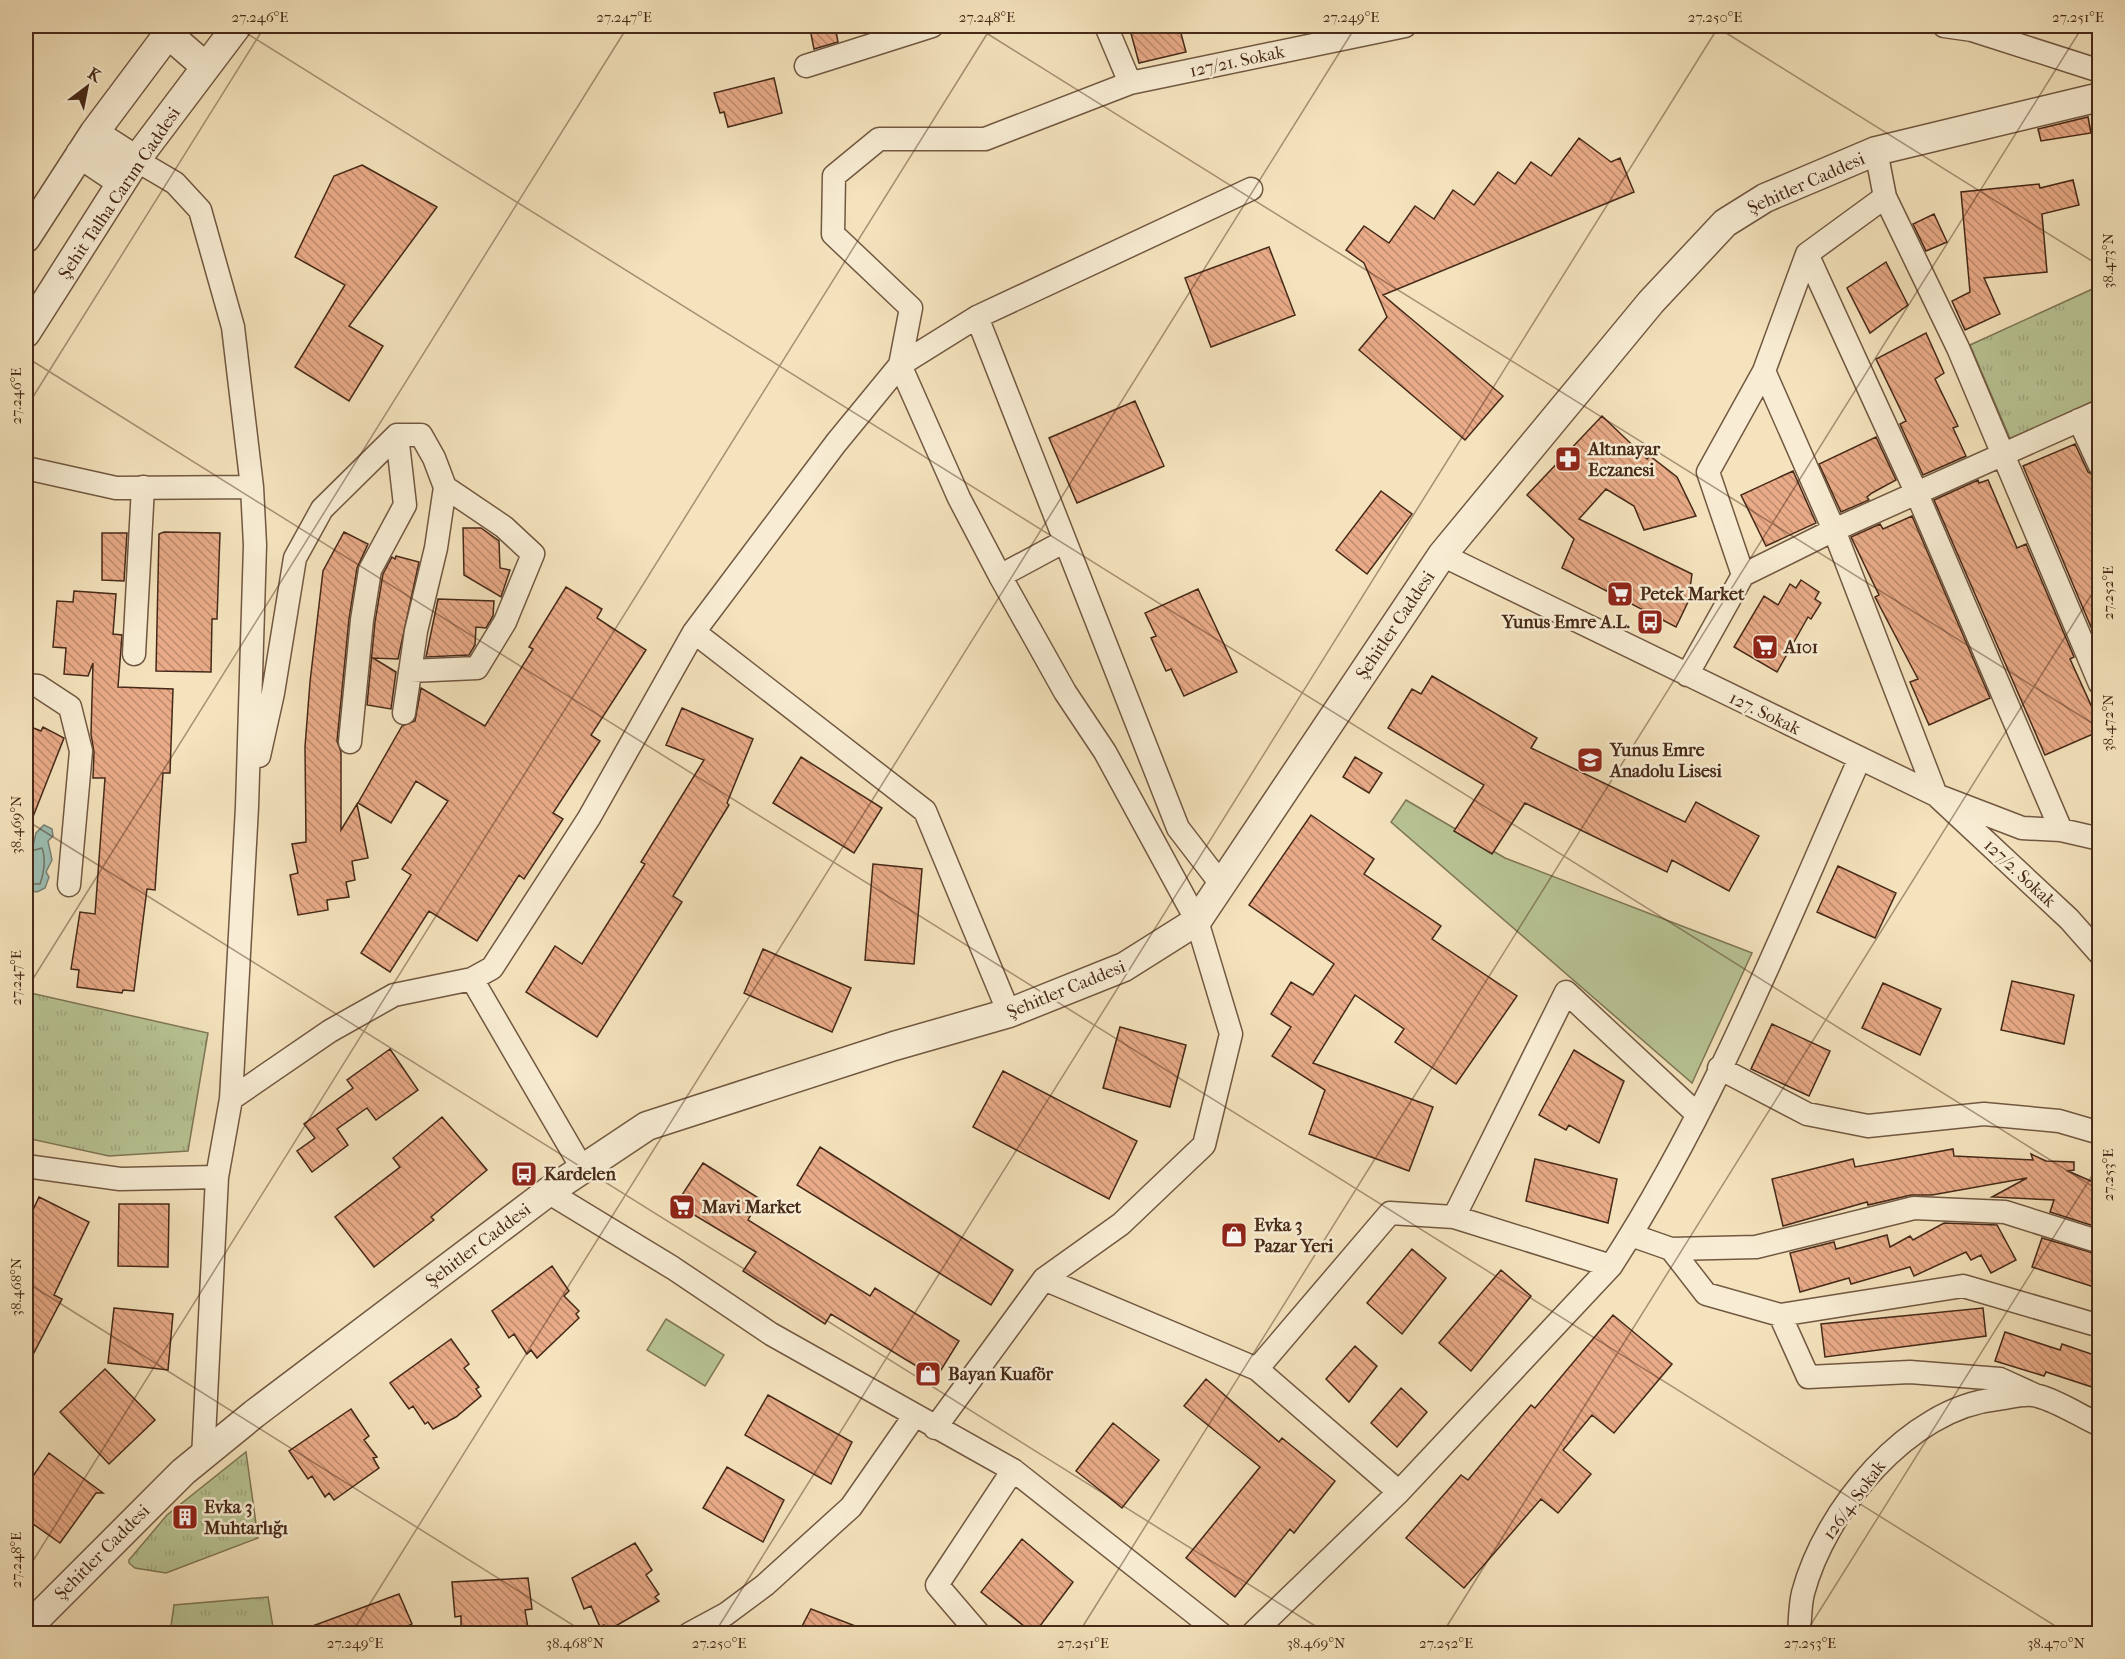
<svg xmlns="http://www.w3.org/2000/svg" width="2125" height="1659" viewBox="0 0 2125 1659" font-family="'IM FELL French Canon',serif">
  <style>
    .grass { fill: url(#grass-tufts); stroke: #7f7656; stroke-width: 1.5 }
    .pitch { fill: #b8c494; stroke: #7f7656; stroke-width: 1.5 }
    .water { fill: #9cbeb3; stroke: #7a8275; stroke-width: 1.5 }
    .lines { fill: none; stroke-linecap: round; stroke-linejoin: round }
    .shore { stroke: #717466; stroke-width: 1.5 }
    .building { fill: url(#building-back-hatch); stroke: #462918; stroke-width: 1.5 }
    .minor-casing { stroke: #725841; stroke-width: 25 }
    .tertiary-casing { stroke: #725841; stroke-width: 31 }
    .minor { stroke: #f8edd4; stroke-width: 22 }
    .tertiary { stroke: #f8edd4; stroke-width: 28 }
    .ticks { fill: none; stroke: #462918; stroke-width: 1.5; stroke-opacity: 0.45 }
    .labels { text-anchor: middle; stroke-width: 5; stroke-linejoin: round; paint-order: stroke }
    .street-label { font-size: 18px; fill: #462918; stroke: #f8edd4 }
    .poi-label { font-size: 18px; font-weight: bold; fill: #462918; stroke: #f8edd4; text-anchor: start }
    .neatline { fill: none; stroke: #462918; stroke-width: 2 }
    .ticks-label { font-size: 15px; text-anchor: middle; fill: #462918 }
  </style>
  <defs>
    <pattern id="grass-tufts" width="24" height="20" patternUnits="userSpaceOnUse" patternTransform="scale(1.5)"><rect width="24" height="20" fill="#b8c494"/><path d="M3 7l-1-3M5 7V3M7 7l1-3M15 17l-1-3M17 17v-4M19 17l1-3" fill="none" stroke="#a0a87f"/></pattern>
    <pattern id="building-back-hatch" width="6" height="6" patternUnits="userSpaceOnUse" patternTransform="scale(1.5)"><rect width="6" height="6" fill="#e9ab88"/><path d="M-1 5l2 2M0 0l6 6M5-1l2 2" fill="none" stroke="#bf8b6e"/></pattern>
  </defs>
  <rect width="100%" height="100%" fill="#f4e3bd"/>
  <filter id="stains"><feTurbulence type="fractalNoise" baseFrequency=".00333" numOctaves="4"/><feColorMatrix values="0 0 0 0 .2 0 0 0 0 .09 0 0 0 0 .02 0 0 0 .5 -.17"/></filter>
  <radialGradient id="worn" r=".72"><stop offset=".6" stop-color="#630" stop-opacity="0"/><stop offset="1" stop-color="#630" stop-opacity=".3"/></radialGradient>
  <path class="grass" d="M2099,286V403L2012,443L1970,345Z
    M26,992L208,1033L188,1151L109,1156L26,1138Z
    M246,1452L258,1538L166,1573L135,1568L129,1563V1560L167,1515Z
    M268,1597L274,1633H170L174,1605Z"/>
  <path class="pitch" d="M1406,800L1505,858L1752,953L1692,1083L1391,822Z
    M666,1319L724,1355L705,1386L647,1350Z"/>
  <path class="water" d="M44,825L52,829L53,836L48,841L52,860L46,872L49,877L45,888L37,892L27,890L26,886V836L33,846L36,833Z"/>
  <g class="lines">
    <path class="shore" d="M26,846L31,851L42,848C46,858 44,874 40,884H26"/>
  </g>
  <path class="building" d="M835,26L838,42L814,49L810,29Z
    M1129,26H1179L1186,52L1139,63Z
    M774,78L782,113L728,127L724,112L720,113L714,93Z
    M2088,117L2091,133L2041,141L2038,129Z
    M1579,138L1611,162L1620,158L1634,192L1383,295L1503,396L1465,440L1359,350L1387,317L1364,263L1346,250L1364,226L1389,243L1415,206L1434,219L1453,190L1474,205L1498,172L1515,184L1531,162L1551,176Z
    M362,165L437,207L349,326L383,346L349,401L295,367L345,285L295,257L334,176Z
    M2073,180L2079,205L2042,214L2047,272L1984,278L2000,314L1965,330L1952,301L1970,292L1961,192L2039,184L2040,188Z
    M1934,214L1947,242L1926,251L1913,224Z
    M1269,247L1295,315L1211,347L1185,278Z
    M1886,262L1908,305L1870,333L1847,288Z
    M1926,333L1944,373L1935,379L1958,426L1953,428L1966,456L1923,475L1900,424L1906,421L1876,359Z
    M1135,401L1164,466L1077,503L1049,438Z
    M1602,416L1647,459L1650,456L1677,477L1696,516L1644,530L1634,506L1606,489L1579,519L1692,574L1688,602L1676,627L1562,568L1574,539L1527,495Z
    M1876,437L1896,480L1872,493L1867,497L1869,500L1841,512L1819,464Z
    M2075,444L2088,472L2100,479L2099,646L2023,466Z
    M1793,471L1816,523L1766,546L1741,495Z
    M1978,480L1979,483L1988,480L2017,548L2026,544L2074,657L2070,659L2100,725V731L2045,755L1934,500Z
    M1381,491L1412,514L1367,574L1336,550Z
    M1912,516L1990,698L1929,725L1910,682L1918,679L1875,597L1879,595L1851,537L1880,524L1883,529Z
    M463,528H481L499,541L500,568L510,570L501,597L464,575Z
    M164,532L220,533L217,619H212L211,672L156,671L159,534Z
    M344,532L368,544L357,568L349,619L337,741L341,752V830L357,804L368,858L352,861L355,880L346,882L349,897L327,900L328,910L298,915L290,875L298,873L292,844L306,842L305,747L310,682L323,571Z
    M102,533H127L124,581L102,580Z
    M396,556L419,562L398,659L373,658L396,672L391,709L367,705L375,622L383,574L392,557L395,559Z
    M1801,580L1819,592L1815,599L1821,603L1811,619L1808,617L1777,672L1734,647L1764,596L1778,605L1790,584L1796,588Z
    M566,587L602,609L597,618L646,650L591,735L600,741L553,813L563,819L524,879L519,875L477,941L429,911L390,972L361,953L411,875L402,869L448,801L416,781L391,823L358,803L402,726L415,721L421,688L485,726L533,649L529,647Z
    M1198,589L1237,672L1184,696L1171,669L1166,671L1151,638L1156,636L1145,613Z
    M74,591L116,594L113,634L122,635L118,687L173,689L170,773H163L155,890L147,889L134,991L123,990L122,993L77,987L79,970L71,969L80,912L95,914L105,778H93L94,752L91,734L93,663L88,676L64,674L66,648L53,647L57,601L73,602Z
    M438,599L494,601L493,616L486,628L476,627L475,645L469,655L426,657Z
    M1432,676L1537,738L1531,748L1685,822L1696,802L1759,836L1729,891L1672,860L1667,872L1525,803L1492,854L1454,831L1484,785L1388,728L1412,689L1421,694Z
    M682,708L753,739L727,803L729,805L673,896L682,902L597,1037L526,992L555,946L582,964L645,864L641,862L704,760L666,745Z
    M26,725L41,731L43,727L64,738L27,832Z
    M801,757L882,808L854,853L773,803Z
    M1355,757L1382,773L1369,793L1343,777Z
    M1311,815L1374,859L1364,874L1441,926L1432,939L1517,996L1456,1084L1395,1042L1404,1029L1355,995L1313,1063L1433,1107L1409,1171L1309,1134L1325,1090L1272,1056L1291,1027L1271,1014L1291,982L1313,995L1334,964L1249,905Z
    M873,864L922,869L914,964L865,960Z
    M1838,866L1896,893L1875,938L1817,912Z
    M763,949L851,988L832,1032L744,993Z
    M2012,981L2074,995L2064,1044L2001,1030Z
    M1883,983L1941,1009L1920,1055L1862,1028Z
    M1772,1024L1830,1051L1809,1096L1751,1069Z
    M1120,1027L1186,1045L1170,1107L1103,1088Z
    M390,1049L418,1090L376,1120L367,1108L337,1129L348,1145L312,1172L297,1151L315,1138L304,1124L353,1088L347,1080Z
    M1574,1050L1624,1081L1599,1143L1569,1125L1566,1130L1539,1115Z
    M1003,1071L1137,1141L1109,1199L973,1127Z
    M442,1117L487,1170L431,1217L434,1220L374,1267L335,1217L400,1167L393,1158Z
    M820,1147L1013,1270L991,1305L797,1185Z
    M1953,1149L1954,1156L2033,1160L2031,1154L2046,1161L2074,1162V1170L2068,1171L2100,1185V1228L2050,1212L2054,1200L1992,1197L2027,1178L1932,1195H1911L1868,1205L1867,1202L1783,1226L1772,1179L1853,1159L1855,1167Z
    M1535,1159L1617,1179L1608,1223L1526,1201Z
    M703,1163L760,1199L748,1220L870,1296L875,1288L959,1341L936,1378L831,1314L825,1324L743,1271L756,1252L676,1204Z
    M39,1197L89,1222L54,1295L62,1299L26,1368V1225Z
    M119,1204H169L168,1267L118,1266Z
    M1944,1223L1997,1225L2016,1260L1991,1273L1981,1255L1971,1260L1966,1252L1914,1276L1910,1267L1851,1284L1849,1278L1800,1292L1790,1253L1834,1242L1836,1249L1887,1235L1890,1247L1910,1236L1913,1240Z
    M2042,1238L2100,1255V1289L2032,1267Z
    M1412,1249L1446,1278L1402,1334L1367,1303Z
    M552,1266L569,1291L564,1296L579,1311L576,1314L579,1318L537,1358L531,1350L527,1354L514,1334L509,1338L492,1311Z
    M1501,1270L1531,1296L1471,1371L1439,1343Z
    M114,1308L173,1314L168,1370L108,1363Z
    M1983,1308L1986,1336L1825,1357L1821,1324Z
    M1613,1315L1672,1364L1614,1433L1592,1415L1563,1450L1591,1474L1558,1513L1541,1499L1464,1588L1406,1538L1461,1475L1468,1480L1531,1405L1535,1408Z
    M2005,1332L2060,1350L2062,1344L2100,1357V1374L2095,1388L2046,1372L2044,1376L1995,1361Z
    M451,1339L469,1364L464,1368L479,1387L476,1389L481,1396L456,1417L433,1429L428,1422L425,1424L413,1406L409,1409L390,1383Z
    M1355,1346L1377,1366L1349,1402L1326,1379Z
    M105,1369L155,1420L109,1464L60,1412Z
    M1206,1379L1279,1442L1282,1438L1335,1481L1294,1533L1290,1529L1235,1597L1186,1558L1260,1467L1184,1406Z
    M1401,1388L1427,1412L1397,1447L1371,1423Z
    M768,1395L852,1442L831,1484L745,1435Z
    M351,1409L369,1436L364,1440L377,1457L373,1458L379,1468L334,1500L329,1493L325,1497L312,1476L308,1479L289,1451Z
    M1113,1423L1159,1460L1122,1508L1076,1471Z
    M49,1453L103,1493H96L60,1543L26,1519V1486Z
    M727,1467L784,1500L763,1542L703,1508Z
    M1022,1539L1073,1582L1034,1634L981,1592Z
    M635,1543L652,1570L646,1575L659,1594L655,1597L659,1601L607,1631L604,1625L600,1627L591,1606L584,1609L572,1578Z
    M528,1578L532,1609L525,1610L529,1634H461V1616L455,1617L452,1582Z
    M399,1594L412,1624L406,1627L409,1634H299V1631Z
    M811,1609L871,1632V1634H798Z"/>
  <g class="lines">
    <defs>
      <path id="minor" d="M1106,26L1130,83L1405,26
        M1944,26L1972,30L2100,71
        M806,66L932,26
        M1876,151L1885,197L1958,348L2100,684
        M136,160L175,183L200,210L233,327L252,487L255,545L247,807L231,1099L217,1177L203,1458
        M1807,254L1917,494L2061,830
        M977,317L1178,828L1221,884
        M1764,371L1834,530L1936,795L2069,919L2100,954
        M2079,420L2100,466
        M26,468L116,488L252,487
        M1442,555L1936,795L2022,828L2061,830L2100,839
        M1743,575L1708,472L1764,371L1807,254L1885,197
        M1000,576L1065,541
        M694,632L925,811L1009,1013
        M134,654L143,487
        M1687,675L1743,575L1834,530L2100,411
        M26,685L38,686L70,707L81,751L69,885
        M404,713L416,631L436,548L445,487
        M350,742L362,620L370,570L405,505L397,435
        M259,756L273,693L295,558L322,509L397,435H421L434,458L445,487L504,527L533,554L505,622L477,668L410,671
        M472,979L492,968L589,818L694,632L836,443L900,365L977,317L1251,189
        M1719,1068L1807,1114L1868,1126L1984,1114L2059,1121L2100,1133
        M231,1099L330,1031L394,995L472,979L582,1168
        M26,1166L120,1179L217,1177
        M548,1192L673,1268L771,1334L1013,1470L1221,1634
        M1454,1217L1566,992L1697,1114
        M1631,1235L1671,1249L1756,1247L1914,1208L2005,1212L2100,1242
        M1671,1249L1706,1294L1780,1315L1963,1286L2100,1326
        M1044,1279L1257,1369L1399,1492
        M1780,1315L1808,1377L1910,1372L2000,1379L2035,1395
        M1257,1369L1390,1213L1454,1217L1611,1266
        M935,1428L1044,1279L1121,1224L1204,1145L1231,1034L1197,921L1105,752L1065,692L1000,576L959,498L900,365L911,308L833,234L834,176L879,139H985L1130,83
        M689,1634L726,1614L765,1585L851,1507L915,1415
        M979,1634L937,1585L1013,1470
        M1252,1634L1399,1492L1611,1266C1713,1109 1784,928 1860,758
        M1799,1634C1800,1620 1800,1605 1803,1593C1825,1510 1908,1408 1997,1399C2008,1398 2026,1392 2038,1396C2058,1401 2080,1416 2100,1425"/>
      <path id="tertiary" d="M168,34L206,67
        M94,133L136,160
        M80,154L122,182
        M26,238L94,133L174,26
        M26,333L136,160L237,26
        M26,1629L183,1472L254,1414L548,1192L647,1126L894,1046L1009,1013L1124,967L1197,921L1442,555L1651,302L1725,223L1765,198L1876,151L2100,97"/>
    </defs>
    <use href="#minor" class="minor-casing"/>
    <use href="#tertiary" class="tertiary-casing"/>
    <use href="#minor" class="minor"/>
    <use href="#tertiary" class="tertiary"/>
  </g>
  <path class="ticks" d="M235,26L2100,1191M975,26L2100,728M1715,26L2100,266M26,357L2068,1634M26,408L265,26M26,820L1328,1634M26,990L628,26M26,1282L587,1634M26,1572L992,26M351,1634L1356,26M714,1634L1719,26M1078,1634L2083,26M1442,1634L2100,581M1805,1634L2100,1163"/>
  <defs>
    <symbol id="pharmacy-square" viewBox="-11 -11 22 22"><rect x="-9" y="-9" width="18" height="18" rx="4" fill="#8f2418" stroke="#f8edd4"/><path d="M-2-6h4v4h4v4h-4v4h-4v-4h-4v-4h4Z" fill="#fff"/></symbol>
    <symbol id="supermarket-square" viewBox="-11 -11 22 22"><rect x="-9" y="-9" width="18" height="18" rx="4" fill="#8f2418" stroke="#f8edd4"/><path d="M-6-5.5h2.5l.6 2H6L4.5 2H-2.5L-4.4-4H-6ZM-1.5 3.2a1.3 1.3 0 1 0 .1 0ZM3 3.2a1.3 1.3 0 1 0 .1 0Z" fill="#fff"/></symbol>
    <symbol id="bus-square" viewBox="-11 -11 22 22"><rect x="-9" y="-9" width="18" height="18" rx="4" fill="#8f2418" stroke="#f8edd4"/><path d="M-5-6H5V4H4V6H2V4H-2V6H-4V4H-5ZM-3.5-4V0h7V-4ZM-3.5 1.2v1.5H-2V1.2ZM2 1.2v1.5H3.5V1.2Z" fill="#fff"/></symbol>
    <symbol id="school-square" viewBox="-11 -11 22 22"><rect x="-9" y="-9" width="18" height="18" rx="4" fill="#8f2418" stroke="#f8edd4"/><path d="M0-5L7-2L0 1L-7-2ZM-4 1L0 2.5L4 1V4Q0 6-4 4Z" fill="#fff"/></symbol>
    <symbol id="shop-square" viewBox="-11 -11 22 22"><rect x="-9" y="-9" width="18" height="18" rx="4" fill="#8f2418" stroke="#f8edd4"/><path d="M-5-2.5h2.3a2.7 3.5 0 0 1 5.4 0H5L5.5 6h-11ZM-1.5-2.5h3a1.5 2.3 0 0 0-3 0Z" fill="#fff"/></symbol>
    <symbol id="building-square" viewBox="-11 -11 22 22"><rect x="-9" y="-9" width="18" height="18" rx="4" fill="#8f2418" stroke="#f8edd4"/><path d="M-4-6H4V6H1V3H-1V6H-4ZM-2.5-4.3h1.7v1.8h-1.7ZM.8-4.3h1.7v1.8H.8ZM-2.5-1h1.7V.8h-1.7ZM.8-1h1.7V.8H.8Z" fill="#fff"/></symbol>
  </defs>
  <g fill-rule="evenodd">
    <use href="#pharmacy-square" x="1553" y="444" width="30" height="30"/>
    <use href="#supermarket-square" x="1605" y="579" width="30" height="30"/>
    <use href="#bus-square" x="1635" y="607" width="30" height="30"/>
    <use href="#supermarket-square" x="1750" y="632" width="30" height="30"/>
    <use href="#school-square" x="1575" y="745" width="30" height="30"/>
    <use href="#bus-square" x="509" y="1159" width="30" height="30"/>
    <use href="#supermarket-square" x="667" y="1192" width="30" height="30"/>
    <use href="#shop-square" x="1219" y="1220" width="30" height="30"/>
    <use href="#shop-square" x="913" y="1359" width="30" height="30"/>
    <use href="#building-square" x="170" y="1502" width="30" height="30"/>
  </g>
  <g class="labels">
    <g class="street-label">
      <text transform="translate(1237 61) rotate(-12)" y="6">127/21. Sokak</text>
      <text transform="translate(1806 183) rotate(-24)" y="6">Şehitler Caddesi</text>
      <text transform="translate(119 193) rotate(-56)" y="6">Şehit Talha Carım Caddesi</text>
      <text transform="translate(1395 625) rotate(-56)" y="6">Şehitler Caddesi</text>
      <text transform="translate(1765 713) rotate(26)" y="6">127. Sokak</text>
      <text transform="translate(2020 873) rotate(43)" y="6">127/2. Sokak</text>
      <text transform="translate(1066 989) rotate(-22)" y="6">Şehitler Caddesi</text>
      <text transform="translate(478 1245) rotate(-37)" y="6">Şehitler Caddesi</text>
      <text transform="translate(1854 1500) rotate(-54)" y="6">126/4. Sokak</text>
      <text transform="translate(102 1552) rotate(-45)" y="6">Şehitler Caddesi</text>
    </g>
    <g class="poi-label">
      <text x="1588" y="455">Altınayar<tspan x="1588" dy="21">Eczanesi</tspan></text>
      <text x="1640" y="600">Petek Market</text>
      <text x="1630" y="628" text-anchor="end">Yunus Emre A.L.</text>
      <text x="1784" y="653">A101</text>
      <text x="1610" y="756">Yunus Emre<tspan x="1610" dy="21">Anadolu Lisesi</tspan></text>
      <text x="544" y="1180">Kardelen</text>
      <text x="702" y="1213">Mavi Market</text>
      <text x="1254" y="1231">Evka 3<tspan x="1254" dy="21">Pazar Yeri</tspan></text>
      <text x="948" y="1380">Bayan Kuaför</text>
      <text x="204" y="1513">Evka 3<tspan x="204" dy="21">Muhtarlığı</tspan></text>
    </g>
  </g>
  <rect width="2125" height="1659" fill="none" stroke="#f4e3bd" stroke-width="66"/>
  <g transform="translate(87 87) rotate(32)" stroke="#f8edd4" stroke-width="4.5" paint-order="stroke">
  <path d="M0-4.5L10 22L0 15L-10 22Z" fill="#462918"/>
  <text y="-9" font-size="16" font-weight="bold" text-anchor="middle" fill="#462918">K</text>
  </g>
  <rect x="33" y="33" width="2059" height="1593" class="neatline"/>
  <g class="ticks-label">
    <text x="260" y="22">27.246°E</text>
    <text x="624" y="22">27.247°E</text>
    <text x="987" y="22">27.248°E</text>
    <text x="1351" y="22">27.249°E</text>
    <text x="1715" y="22">27.250°E</text>
    <text x="2078" y="22">27.251°E</text>
    <text transform="translate(2108 261) rotate(-90)" y="5">38.473°N</text>
    <text transform="translate(16 396) rotate(-90)" y="5">27.246°E</text>
    <text transform="translate(2108 593) rotate(-90)" y="5">27.252°E</text>
    <text transform="translate(2108 723) rotate(-90)" y="5">38.472°N</text>
    <text transform="translate(16 825) rotate(-90)" y="5">38.469°N</text>
    <text transform="translate(16 978) rotate(-90)" y="5">27.247°E</text>
    <text transform="translate(2108 1175) rotate(-90)" y="5">27.253°E</text>
    <text transform="translate(16 1287) rotate(-90)" y="5">38.468°N</text>
    <text transform="translate(16 1560) rotate(-90)" y="5">27.248°E</text>
    <text x="355" y="1648">27.249°E</text>
    <text x="575" y="1648">38.468°N</text>
    <text x="719" y="1648">27.250°E</text>
    <text x="1083" y="1648">27.251°E</text>
    <text x="1316" y="1648">38.469°N</text>
    <text x="1446" y="1648">27.252°E</text>
    <text x="1810" y="1648">27.253°E</text>
    <text x="2056" y="1648">38.470°N</text>
  </g>
  <rect width="100%" height="100%" filter="url(#stains)"/>
  <rect width="100%" height="100%" fill="url(#worn)"/>
</svg>
